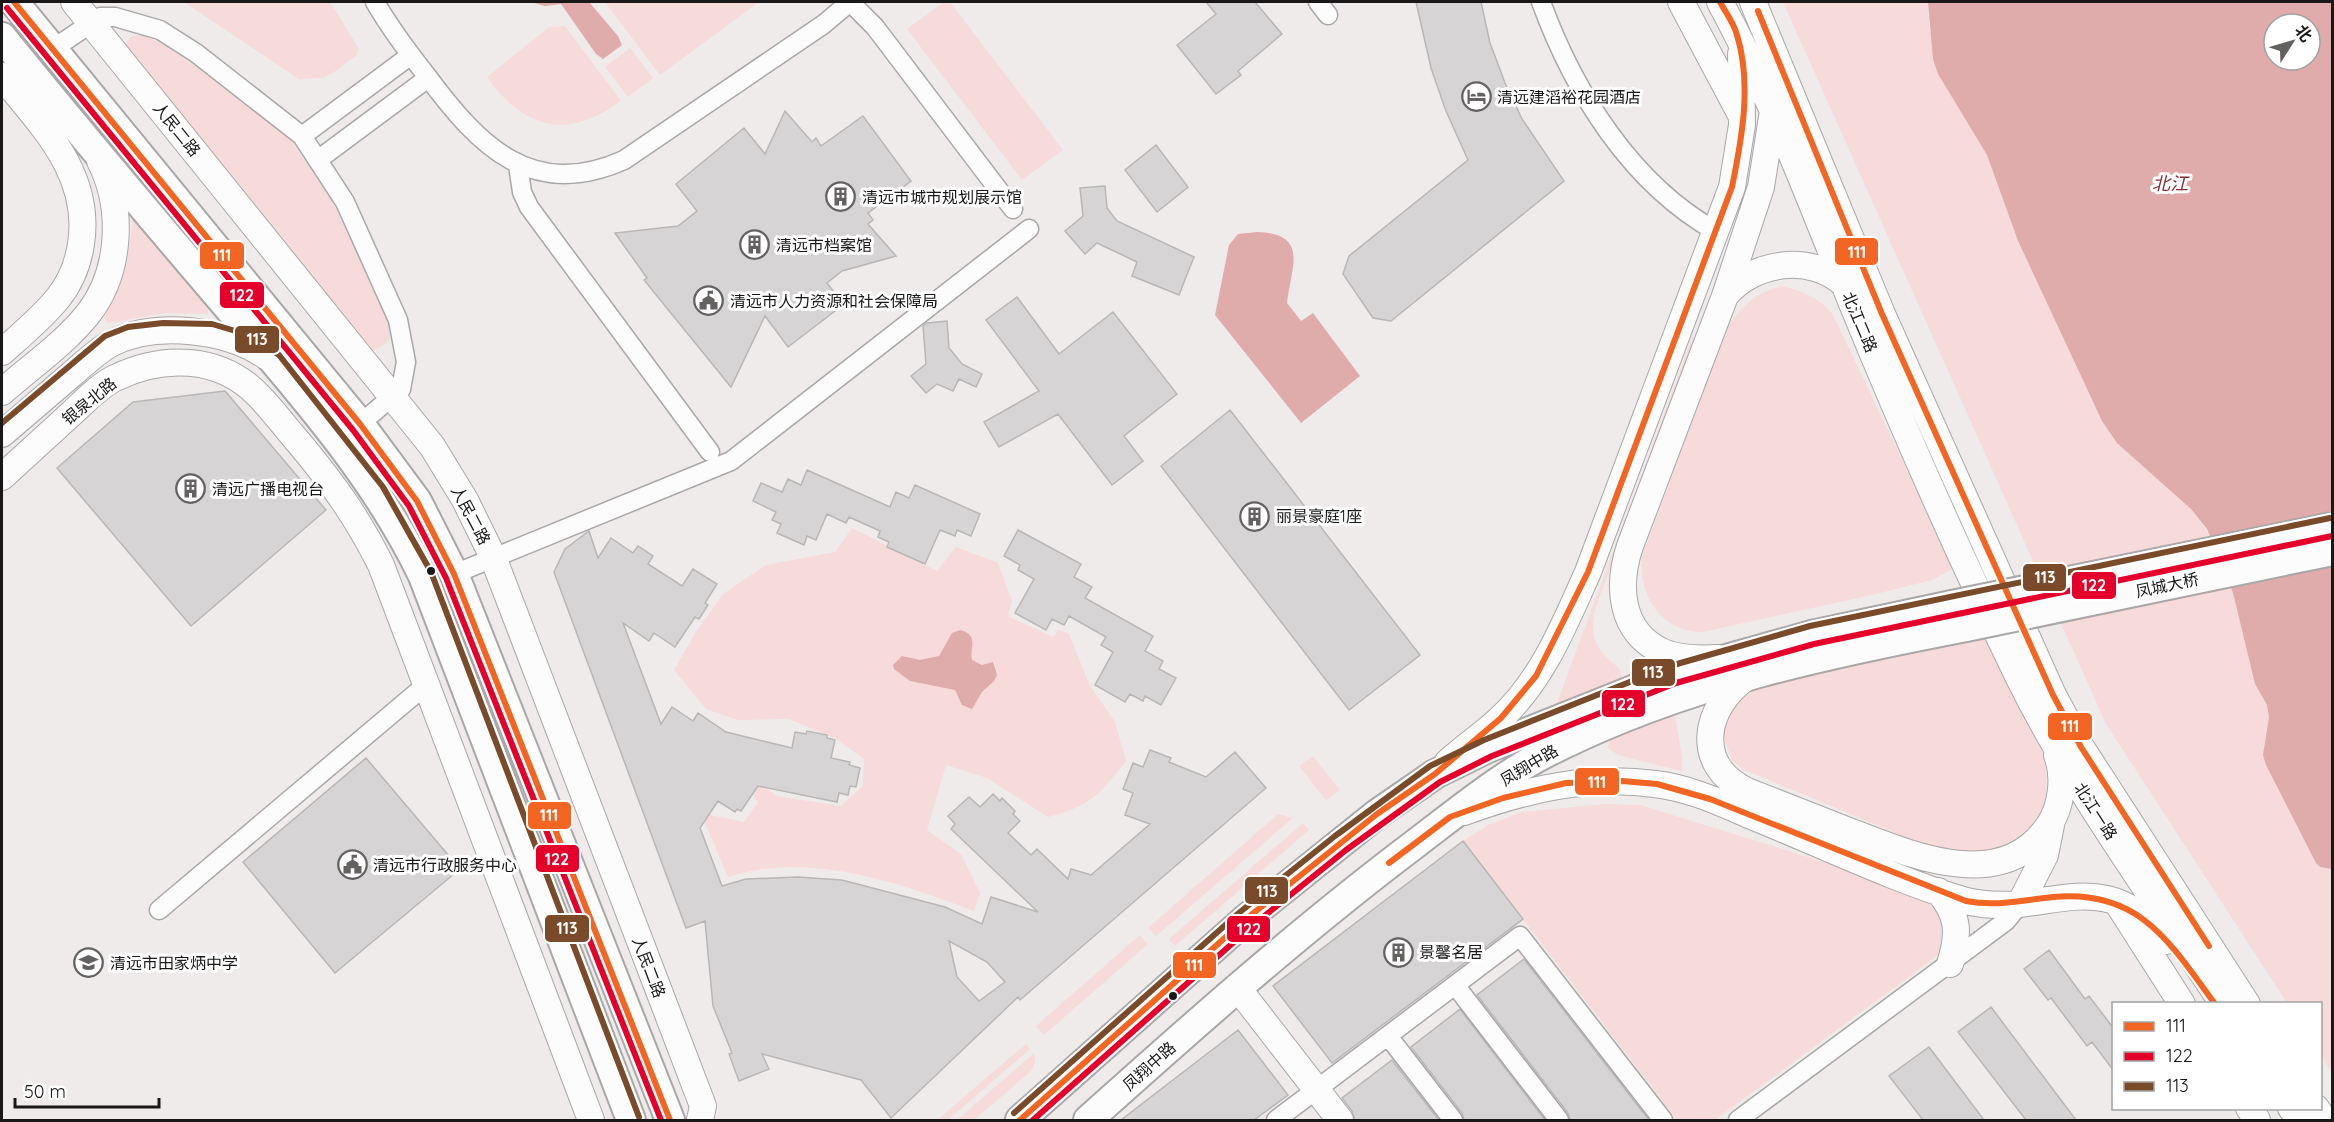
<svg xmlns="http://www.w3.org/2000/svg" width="2334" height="1122" viewBox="0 0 2334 1122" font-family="Quicksand,'Noto Sans SC',sans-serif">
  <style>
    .green { fill: #f7dada }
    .water { fill: #e0abab; fill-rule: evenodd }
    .building { fill: #d6d4d4; stroke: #b9b6b6; stroke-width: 1.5; fill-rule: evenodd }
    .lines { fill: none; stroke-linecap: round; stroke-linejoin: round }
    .street-casing { stroke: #a9a7a7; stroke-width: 21 }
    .secondary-casing { stroke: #a9a7a7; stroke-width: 28 }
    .primary-casing { stroke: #a9a7a7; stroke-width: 32 }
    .street { stroke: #fdfcfc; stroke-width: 18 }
    .secondary { stroke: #fdfcfc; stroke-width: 26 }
    .primary { stroke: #fdfcfc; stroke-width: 28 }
    .primary-bridge-casing { stroke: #a9a7a7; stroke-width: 32; stroke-linecap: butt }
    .primary-bridge { stroke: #fdfcfc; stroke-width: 28 }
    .bus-1-casing { stroke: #fff; stroke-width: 10 }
    .bus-2-casing { stroke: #fff; stroke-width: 10 }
    .bus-3-casing { stroke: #fff; stroke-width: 10 }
    .bus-1 { stroke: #f26522; stroke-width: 6 }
    .bus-2 { stroke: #e4002b; stroke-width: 6 }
    .bus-3 { stroke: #7a4b2a; stroke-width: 6 }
    .bus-dot { fill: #191717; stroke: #fff; stroke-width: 2 }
    .labels { text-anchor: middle; stroke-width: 6; stroke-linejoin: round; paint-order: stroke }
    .poi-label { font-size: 16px; fill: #191717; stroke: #fff; text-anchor: start }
    .street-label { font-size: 16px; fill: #191717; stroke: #fff }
    .water-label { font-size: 18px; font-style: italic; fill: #852d35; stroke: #fff }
    .line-badge { stroke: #fff; stroke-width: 2 }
    .badge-label { font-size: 16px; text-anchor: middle; font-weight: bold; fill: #fff }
  </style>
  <rect width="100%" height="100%" fill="#efebeb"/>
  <path class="green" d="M184,2H330L358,47L357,55L334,72L323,78L299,79Z
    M605,2H759L660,75Z
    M944,2H950L1063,150L1022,180L907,29Z
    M1783,2H1928L1929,26L1947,89L1977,134L1987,155L2018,241L2102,421L2191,509L2206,529L2233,593L2255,684L2267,705L2269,717L2264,748L2316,863L2320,867L2332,869V1074L2321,1055L2320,1004L2287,1003L2106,724Z
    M565,26L621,101C567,140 525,130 487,77L549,27Z
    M144,35L167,46L262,114L289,138L329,194L390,323V339L381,347L371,351L126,54L125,43L132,36Z
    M630,48L653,78L628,97L605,67Z
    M133,219L143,225L208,309V314L166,313L107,323L104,317L126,266Z
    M1782,286C1803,291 1817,297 1832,313L1954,568L1932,580L1876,594L1703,632C1662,632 1638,596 1642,557L1725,332C1740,307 1754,293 1782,286Z
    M1693,336L1696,340L1595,609C1589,642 1597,649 1620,669L1622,679L1555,708Z
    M852,528L937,571L956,547L998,563L1012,601L1008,616L1053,637L1059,630L1069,634L1089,684L1115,722L1126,761C1099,795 1091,806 1048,817L987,778L946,765L927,830L961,854L980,893L974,911C898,882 808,851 728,877L701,813L744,822L758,802L746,786L758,782L777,796L841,806L863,786L864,759L836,739L789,719L738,720L706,709L674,670L696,632L723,594L766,565L835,552Z
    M1988,633C2004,668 2043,736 2046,772C2052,842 1999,860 1940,851C1920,848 1899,834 1881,827C1834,807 1788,788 1742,769L1732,760L1721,729L1741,689Z
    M1669,713L1676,718C1676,731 1686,762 1681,771L1618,755L1608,748L1610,739Z
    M1313,756L1340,790L1326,800L1299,766Z
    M1605,804L1640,805L1908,888L1924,895L1942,911L1945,950L1715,1120H1677L1463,841L1488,825L1522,812Z
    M1278,814L1293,818L1156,936L1148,928Z
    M1303,823L1309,830L1175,946L1169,939Z
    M1140,935L1148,944L1044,1035L1036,1026Z
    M1026,1044L1030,1049L948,1120H937Z
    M1034,1053L1035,1062L1031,1071L974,1120H957Z"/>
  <path class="water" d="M531,2H589L618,36L622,45L603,59L596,54L561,4L545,6Z
    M1928,2H2332V869L2320,867L2316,863L2266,765L2263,755L2269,717L2267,705L2255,684L2233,593L2207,529L2191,509L2117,443L2102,421L2018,241L1987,155L1938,74L1933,59ZM2274,24H2310V60H2274Z
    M1257,232C1310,234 1291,267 1287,303L1301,321L1313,313L1360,376L1301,423L1215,315L1229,245L1238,234Z
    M960,630C980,635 969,648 972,660L982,665L993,662L997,675L994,681L982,692L972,709L962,705L955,690L910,681L894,669L893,665L902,656L920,660L939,656L952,633Z"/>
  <path class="building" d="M1206,2H1255L1282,34L1238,71L1241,75L1216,94L1177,45L1216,14Z
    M1416,2H1481L1490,43L1505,83L1522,119L1564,181L1391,321L1373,318L1343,274L1349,256L1468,160L1446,111L1431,68Z
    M785,111L812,142L816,138L821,146L863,116L911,181L868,213L873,220L868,224L896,256L842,271L827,283L844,304L788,347L765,316L731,387L644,280L647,278L615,233L678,226L697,211L676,184L744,128L765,154Z
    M1156,145L1188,187L1157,212L1125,170Z
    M1105,186L1107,208L1117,221L1194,257L1179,295L1132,276L1137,262L1097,243L1085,254L1065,231L1083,216L1080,188Z
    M1017,297L1059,354L1113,312L1177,394L1124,436L1143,461L1112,485L1058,414L999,447L984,422L1039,391L986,320Z
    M947,321L949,348L962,364L982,374L976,387L959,379L953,391L937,384L926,393L911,376L926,364L923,326L927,323Z
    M225,391L326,510L191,626L57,468L133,402Z
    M1230,410L1420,655L1349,710L1161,466Z
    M807,470L890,507L896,492L909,498L915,485L980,514L971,536L957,530L955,536L940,530L925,564L887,547L889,542L878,537L880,531L849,517L846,523L827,514L816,540L807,536L804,545L777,533L781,524L772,520L776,512L753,501L761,483L782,492L788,479L801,485Z
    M1018,530L1081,564L1074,577L1092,587L1085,598L1153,636L1145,651L1163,661L1159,669L1176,678L1161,705L1145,696L1143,701L1130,694L1125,702L1095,685L1113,652L1101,645L1106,637L1069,616L1064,625L1052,619L1046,630L1015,613L1034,579L1018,570L1020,565L1004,556Z
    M589,531L598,558L611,538L633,553L638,546L653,556L648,564L682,586L693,569L717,584L705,603L708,605L699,619L695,617L675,647L654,633L649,641L623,623L661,724L672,707L693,721L698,713L726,732L792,748L795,732L806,734L807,731L827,735V738L835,740L831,758L850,762L849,765L860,768L856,787L850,786L848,795L839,793L837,802L758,786L741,811L737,809L735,812L718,801L700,828L722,886L746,879L798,877L842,880L945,907L982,924L991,897L1038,912L951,829L955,824L948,816L969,797L980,807L993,794L1000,801L1002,798L1015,811L1013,814L1020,821L1008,833L1031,855L1037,849L1068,879L1071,869L1091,875L1150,824L1125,815L1133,793L1123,789L1133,763L1143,767L1150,750L1171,758L1169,762L1206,777L1235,752L1266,788L1020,1000L1018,997L891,1118L861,1080L762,1054L769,1069L739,1081L729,1054L732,1053L713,1006L705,921L686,928L554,572L565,549ZM949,941L987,962L1005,982L979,1001L957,977Z
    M366,758L460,869L335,973L243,862Z
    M1463,841L1523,919L1332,1063L1273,986Z
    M2049,950L2085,999L2089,996L2114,1029V1071L2092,1042L2087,1046L2051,998L2048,1000L2024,969Z
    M1524,959L1649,1120H1570L1568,1113L1477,995Z
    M1991,1007L2076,1120H2026L1958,1032Z
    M1460,1009L1545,1120H1464L1462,1113L1411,1047Z
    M1238,1030L1288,1095L1254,1120H1121Z
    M1929,1047L1984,1120H1923L1889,1076Z
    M1392,1060L1439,1120H1355L1352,1111L1342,1098Z"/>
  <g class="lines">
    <defs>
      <path id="street" d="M375,2C390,28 408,52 427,76C479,146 532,201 624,160L824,24L850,2
        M850,2L875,27L1013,209
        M1318,2L1328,15
        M1541,2C1574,92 1631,184 1717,232
        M53,49L100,17H115L160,30L196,53L302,136L345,202L398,320L406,362L401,389L360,424
        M302,136L411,55
        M319,159L428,78
        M518,165L522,192L529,207L710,452
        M454,574L731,461L1029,229
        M159,910L427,684
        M1455,985L1559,1120
        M1388,1036L1453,1120
        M1276,1120L1520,936L1663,1120
        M1738,1120L2006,921L2020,904"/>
      <path id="secondary" d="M74,2L432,446L465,500L493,557L703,1106L700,1120
        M1681,2L1741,115
        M1720,2C1772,98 1810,200 1851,301C1903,428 1959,555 2019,678C2076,793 2153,896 2223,1004
        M1753,2L1882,314L2053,695L2081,747L2247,1004
        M2,76C42,126 92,174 81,244C78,264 71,282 58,298C42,318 21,335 2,352
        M1725,296C1753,261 1812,253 1845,285
        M2,392C30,367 64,344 88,314C121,272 124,208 100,161
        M2,434C25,414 49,394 72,374C85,363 98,350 112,343C156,321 228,329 267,357
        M2,477C25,456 49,434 72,413C85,401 99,386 115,378C162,355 219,355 258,395C273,410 286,428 300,444C334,485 357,517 381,565L591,1120
        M1718,658C1701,659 1679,659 1663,652C1619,632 1617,585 1630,546L1725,296L1761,187L1773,111
        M1748,676C1703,707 1693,765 1747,791C1781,804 1815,818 1849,831C1909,854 2003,896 2049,825C2062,806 2065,776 2057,755
        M1448,762C1465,747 1485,733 1501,718C1543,679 1565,623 1588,572L1732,187L1742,125L1741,54
        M1464,812C1527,789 1588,775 1655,784C1690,788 1723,804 1754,817C1823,845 1895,880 1966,901C2047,920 2099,858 2167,941
        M1938,891C1960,916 1959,935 1950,964
        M2020,904L2045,855L2051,825
        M2118,904L2182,1004
        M1237,987L1340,1120
        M2249,1108L2257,1120
        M2291,1108L2300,1120
        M2316,1108L2324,1120"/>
      <path id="primary" d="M14,2L360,424L417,501L454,574L670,1120
        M2,37C75,127 150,216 226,305C298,390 375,475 423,576L631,1120
        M1020,1120L1246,919L1377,814L1435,774L1488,748L1673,674L1812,635L1952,605
        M1088,1120C1194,1025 1301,930 1415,844C1460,810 1505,772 1556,748C1684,684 1826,654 1966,627"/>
    </defs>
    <use href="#street" class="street-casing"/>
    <use href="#secondary" class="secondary-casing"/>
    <use href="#primary" class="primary-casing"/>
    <use href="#street" class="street"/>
    <use href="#secondary" class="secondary"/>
    <use href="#primary" class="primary"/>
    <defs>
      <path id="primary-bridge" d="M1952,605L2332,527
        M1966,627L2332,551"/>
    </defs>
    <use href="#primary-bridge" class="primary-bridge-casing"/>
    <use href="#primary-bridge" class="primary-bridge"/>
    <defs>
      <path id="bus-1" d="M14,2L360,424L417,501L454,574L670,1120
        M1758,11L1882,314L2053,695L2081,747L2209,946
        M1389,863L1450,817L1503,798L1566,783L1622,781L1657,784L1710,799L1966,901C1996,907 2023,900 2053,897C2139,889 2169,941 2215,1004
        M1020,1120L1246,919L1377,814L1435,774L1501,718L1536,676L1588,572L1732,187C1742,138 1752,84 1737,35C1734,23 1726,13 1720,2"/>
      <path id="bus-2" d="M7,8L353,430L409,506L446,578L661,1120
        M1033,1120L1252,926L1346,850L1440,782L1492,756L1676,683L1814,644L2332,536"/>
      <path id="bus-3" d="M2,423L105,336L128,327L163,323L212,324L252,336L279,355L383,487L431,572L639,1117
        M1014,1113L1240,912L1335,836L1430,766L1484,740L1670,666L1810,626L2330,518"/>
    </defs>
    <use href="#bus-1" class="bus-1-casing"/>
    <use href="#bus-2" class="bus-2-casing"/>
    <use href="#bus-3" class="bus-3-casing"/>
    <use href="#bus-1" class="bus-1"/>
    <use href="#bus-2" class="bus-2"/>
    <use href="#bus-3" class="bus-3"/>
  </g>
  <defs>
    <symbol id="hotel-ring" viewBox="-11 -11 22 22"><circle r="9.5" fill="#fff" stroke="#646161" stroke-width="1.5"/><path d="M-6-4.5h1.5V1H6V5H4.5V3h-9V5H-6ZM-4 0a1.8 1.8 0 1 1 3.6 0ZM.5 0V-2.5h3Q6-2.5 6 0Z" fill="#646161"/></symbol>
    <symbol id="building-ring" viewBox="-11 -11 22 22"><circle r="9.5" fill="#fff" stroke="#646161" stroke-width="1.5"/><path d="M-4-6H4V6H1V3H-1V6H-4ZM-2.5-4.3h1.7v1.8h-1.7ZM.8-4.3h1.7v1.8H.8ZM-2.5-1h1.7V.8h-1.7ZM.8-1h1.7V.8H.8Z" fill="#646161"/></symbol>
    <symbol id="civic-ring" viewBox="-11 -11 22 22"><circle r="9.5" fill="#fff" stroke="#646161" stroke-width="1.5"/><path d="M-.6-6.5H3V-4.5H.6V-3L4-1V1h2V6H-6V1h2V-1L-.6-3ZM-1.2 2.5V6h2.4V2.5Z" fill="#646161"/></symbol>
    <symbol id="school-ring" viewBox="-11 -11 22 22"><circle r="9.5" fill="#fff" stroke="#646161" stroke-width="1.5"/><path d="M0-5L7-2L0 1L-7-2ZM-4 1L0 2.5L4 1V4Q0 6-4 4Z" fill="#646161"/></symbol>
  </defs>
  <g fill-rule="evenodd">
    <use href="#hotel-ring" x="1460" y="80" width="33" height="33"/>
    <use href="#building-ring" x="824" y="180" width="33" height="33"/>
    <use href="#building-ring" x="738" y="228" width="33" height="33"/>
    <use href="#civic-ring" x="692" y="284" width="33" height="33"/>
    <use href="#building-ring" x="174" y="472" width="33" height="33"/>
    <use href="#building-ring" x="1238" y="500" width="33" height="33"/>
    <use href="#civic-ring" x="336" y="848" width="33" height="33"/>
    <use href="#building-ring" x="1382" y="936" width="33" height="33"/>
    <use href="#school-ring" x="72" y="946" width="33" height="33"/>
  </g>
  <g class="bus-dot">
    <circle cx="431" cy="571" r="5"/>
    <circle cx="1173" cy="996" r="5"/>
  </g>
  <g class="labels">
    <g class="poi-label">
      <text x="1497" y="103">清远建滔裕花园酒店</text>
      <text x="862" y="203">清远市城市规划展示馆</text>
      <text x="776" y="251">清远市档案馆</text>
      <text x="730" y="307">清远市人力资源和社会保障局</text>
      <text x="212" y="495">清远广播电视台</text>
      <text x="1276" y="522">丽景豪庭1座</text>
      <text x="373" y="871">清远市行政服务中心</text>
      <text x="1419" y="958">景馨名居</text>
      <text x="110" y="969">清远市田家炳中学</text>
    </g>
    <g class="street-label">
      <text transform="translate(177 129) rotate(51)" y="6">人民二路</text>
      <text transform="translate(1860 322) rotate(67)" y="6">北江二路</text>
      <text transform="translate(89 401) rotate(-39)" y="6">银泉北路</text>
      <text transform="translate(471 515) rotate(62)" y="6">人民二路</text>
      <text transform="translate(2167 585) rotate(-12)" y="6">凤城大桥</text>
      <text transform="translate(1529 765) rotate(-31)" y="6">凤翔中路</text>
      <text transform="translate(2096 811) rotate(57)" y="6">北江一路</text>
      <text transform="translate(649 967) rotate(69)" y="6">人民二路</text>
      <text transform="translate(1149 1066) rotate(-42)" y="6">凤翔中路</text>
    </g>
    <g class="water-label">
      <text x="2170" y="190">北江</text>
    </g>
  </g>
  <g class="line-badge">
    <rect x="1834" y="237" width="45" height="29" rx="6" fill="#f26522"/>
    <rect x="199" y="241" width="46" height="29" rx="6" fill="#f26522"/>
    <rect x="219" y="281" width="46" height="28" rx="6" fill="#e4002b"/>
    <rect x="234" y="325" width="46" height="29" rx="6" fill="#7a4b2a"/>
    <rect x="2022" y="563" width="45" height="29" rx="6" fill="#7a4b2a"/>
    <rect x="2071" y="571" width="46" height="29" rx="6" fill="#e4002b"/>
    <rect x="1631" y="658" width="45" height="29" rx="6" fill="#7a4b2a"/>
    <rect x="1601" y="689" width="45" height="29" rx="6" fill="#e4002b"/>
    <rect x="2047" y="712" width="46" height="29" rx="6" fill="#f26522"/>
    <rect x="1574" y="767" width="46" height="29" rx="6" fill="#f26522"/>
    <rect x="527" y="801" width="45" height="29" rx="6" fill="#f26522"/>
    <rect x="535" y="844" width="45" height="29" rx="6" fill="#e4002b"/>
    <rect x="1244" y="876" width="45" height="29" rx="6" fill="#7a4b2a"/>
    <rect x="544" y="914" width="46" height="29" rx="6" fill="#7a4b2a"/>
    <rect x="1226" y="915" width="45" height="28" rx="6" fill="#e4002b"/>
    <rect x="1172" y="951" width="45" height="28" rx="6" fill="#f26522"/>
  </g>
  <g class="badge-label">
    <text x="1857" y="258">111</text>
    <text x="222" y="261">111</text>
    <text x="242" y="301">122</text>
    <text x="257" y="345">113</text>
    <text x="2045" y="583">113</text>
    <text x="2094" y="591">122</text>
    <text x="1653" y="678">113</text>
    <text x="1623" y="710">122</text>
    <text x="2070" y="732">111</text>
    <text x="1597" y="788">111</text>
    <text x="549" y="821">111</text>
    <text x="557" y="865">122</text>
    <text x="1267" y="897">113</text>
    <text x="567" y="934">113</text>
    <text x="1249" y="935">122</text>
    <text x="1194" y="971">111</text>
  </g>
  <rect width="2334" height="1122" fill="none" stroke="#191717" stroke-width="6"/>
  <rect x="2112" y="1002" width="210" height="108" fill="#ffffff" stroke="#a3a2a2" stroke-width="1.5"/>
  <rect x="2124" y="1022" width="30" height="9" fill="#f26522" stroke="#a3a2a2" stroke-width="1.5"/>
  <text x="2166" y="1032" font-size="18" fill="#191717">111</text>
  <rect x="2124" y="1052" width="30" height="9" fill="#e4002b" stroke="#a3a2a2" stroke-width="1.5"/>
  <text x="2166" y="1062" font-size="18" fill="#191717">122</text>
  <rect x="2124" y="1082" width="30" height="9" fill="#7a4b2a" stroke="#a3a2a2" stroke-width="1.5"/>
  <text x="2166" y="1092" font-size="18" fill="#191717">113</text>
  <g transform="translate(2292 42) rotate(53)"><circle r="28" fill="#ffffff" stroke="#a3a2a2" stroke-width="1.5"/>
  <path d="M0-4.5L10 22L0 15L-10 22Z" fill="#646161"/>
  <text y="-9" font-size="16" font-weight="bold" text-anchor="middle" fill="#191717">北</text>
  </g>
  <path d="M15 1098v9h144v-9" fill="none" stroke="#191717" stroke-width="3"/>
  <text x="24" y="1098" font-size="18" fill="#191717" stroke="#ffffff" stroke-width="4.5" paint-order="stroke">50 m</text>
</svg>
